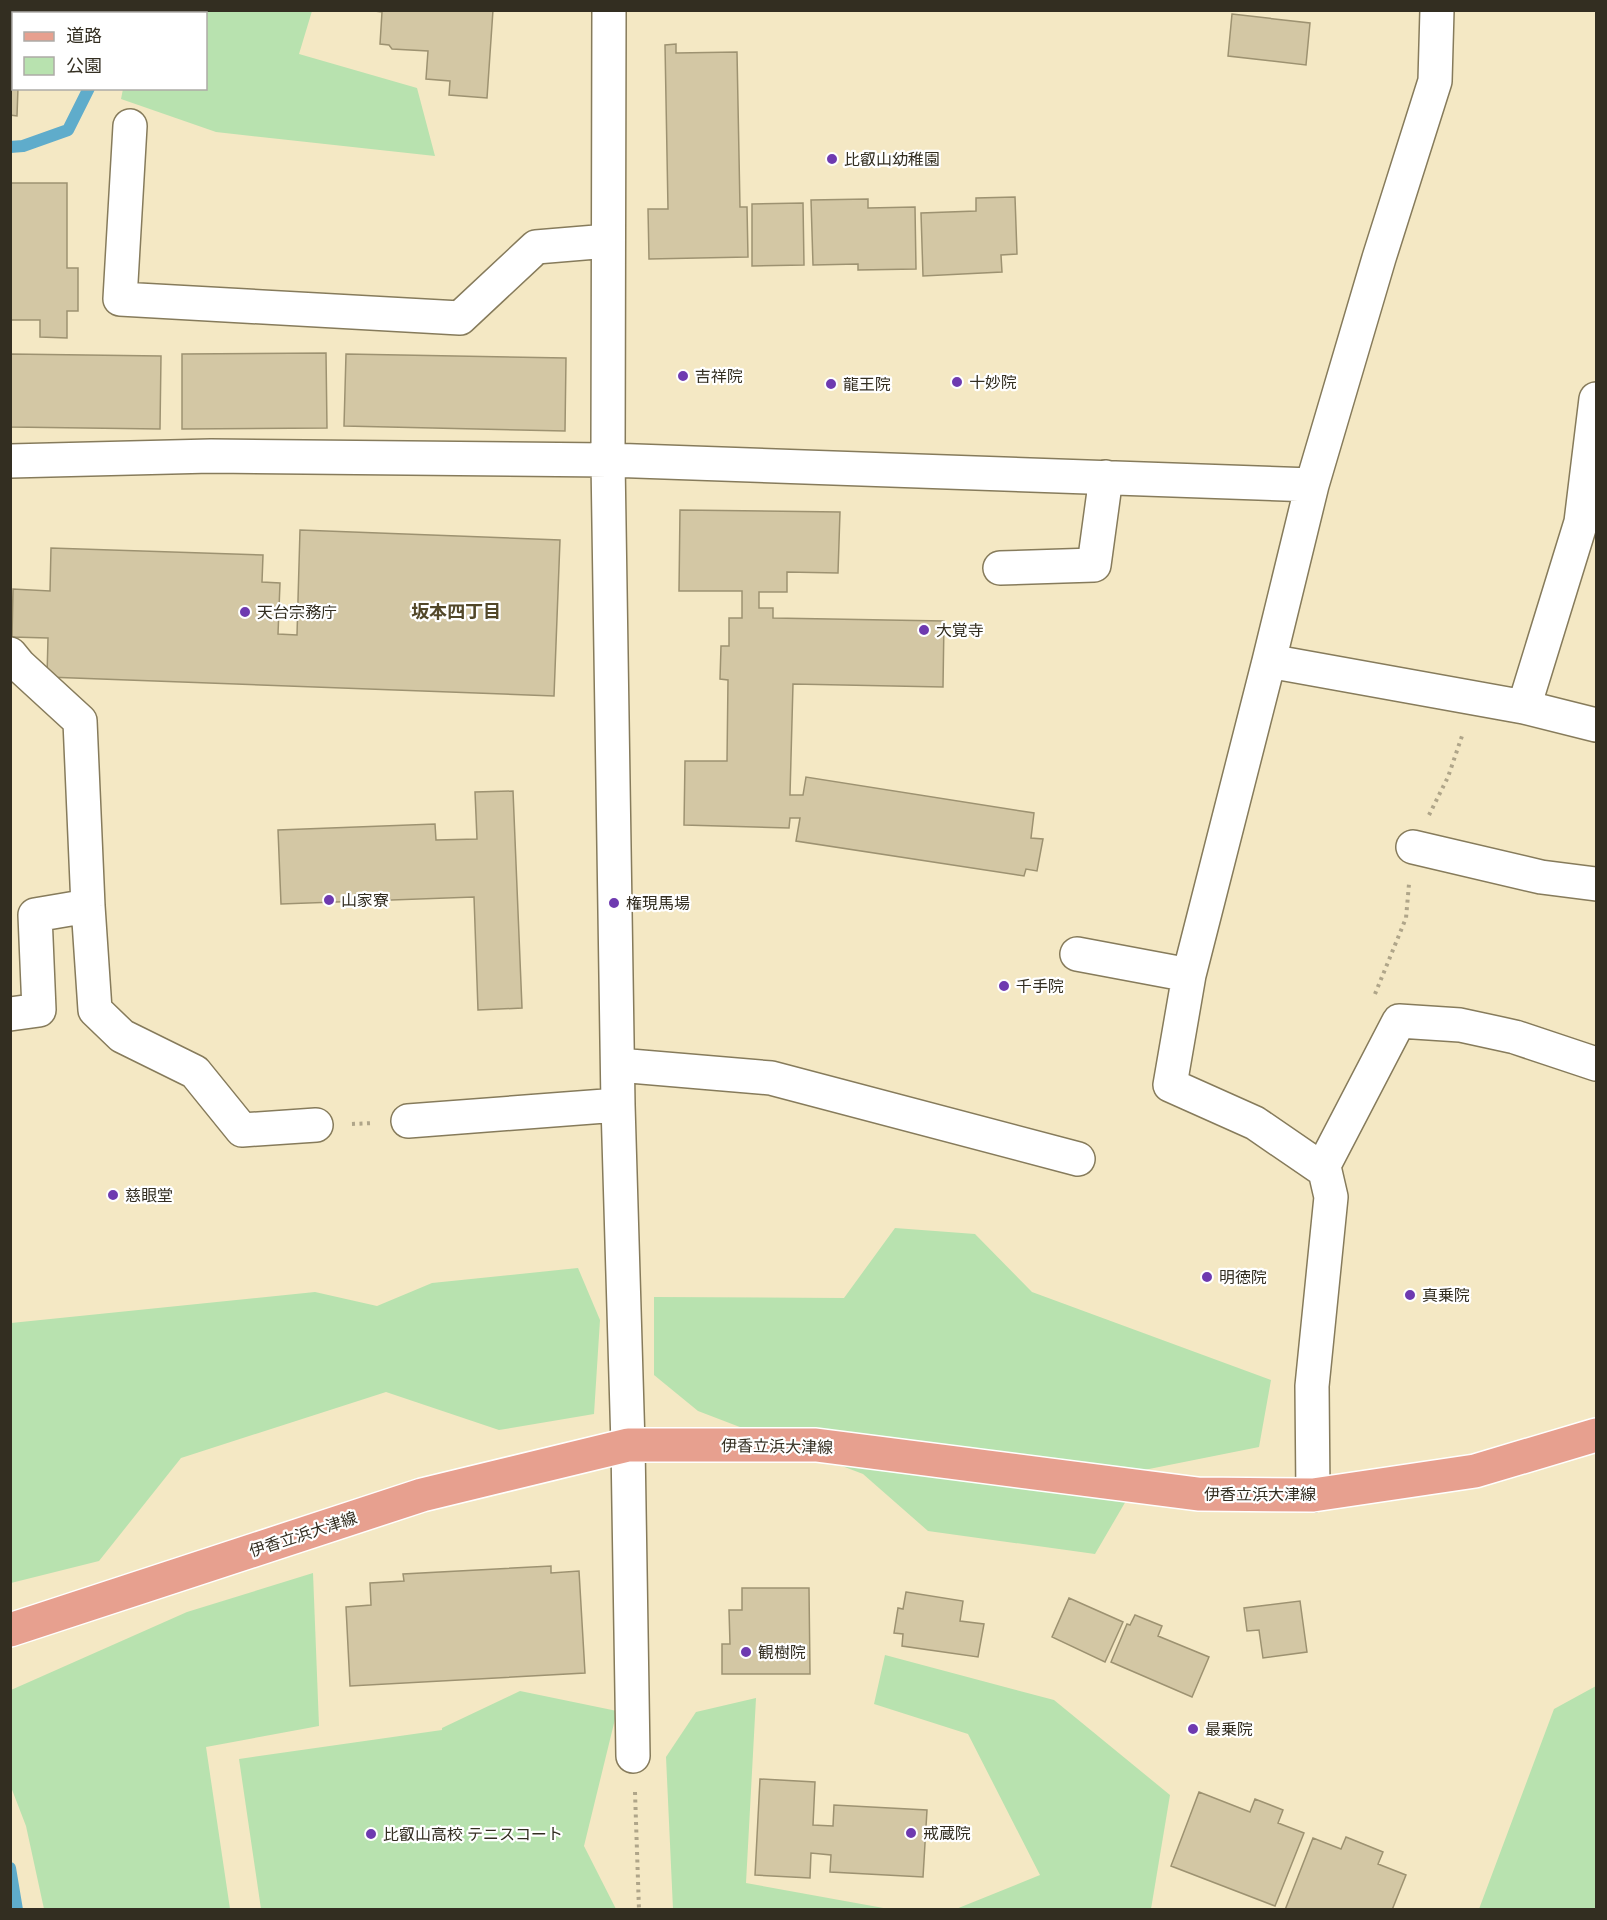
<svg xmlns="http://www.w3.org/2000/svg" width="1607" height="1920" viewBox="0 0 1607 1920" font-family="Rubik,'Noto Sans JP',sans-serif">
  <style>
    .green { fill: #b8e2af }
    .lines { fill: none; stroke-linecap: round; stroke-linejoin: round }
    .stream { stroke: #5faccb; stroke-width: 12 }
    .building { fill: #d3c7a4; stroke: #9d9271; stroke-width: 1.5 }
    .minor-casing { stroke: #867b5b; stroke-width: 36 }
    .major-casing { stroke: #fff; stroke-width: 36 }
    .path { stroke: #afa589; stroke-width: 4; stroke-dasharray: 3 4.5; stroke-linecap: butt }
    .minor { stroke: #fff; stroke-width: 33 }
    .major { stroke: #e7a08f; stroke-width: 33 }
    .poi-dot { fill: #6e3ab0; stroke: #fff; stroke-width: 2 }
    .labels { text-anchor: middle; stroke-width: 4.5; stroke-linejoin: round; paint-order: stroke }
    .poi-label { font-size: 16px; fill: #332e21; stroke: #fff; text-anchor: start }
    .street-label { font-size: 16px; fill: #332e21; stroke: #fff }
    .neighbourhood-label { font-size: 18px; font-weight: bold; fill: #524729; stroke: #fff }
  </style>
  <rect width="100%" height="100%" fill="#f4e8c4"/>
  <path class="green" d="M138,11H312L299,54L417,88L435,156L216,132L121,99L123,89L206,88V14L137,13Z
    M895,1228L975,1234L1032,1292L1271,1380L1259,1447L1144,1470L1095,1554L928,1531L863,1474L698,1411L654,1375V1297L844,1298Z
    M578,1268L600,1320L594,1414L499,1430L386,1392L181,1458L99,1561L11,1583V1323L315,1292L377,1306L432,1283Z
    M313,1573L319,1726L206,1747L230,1909H44L26,1826L11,1787V1690L187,1612Z
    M885,1655L1054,1700L1170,1795L1151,1909H956L1040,1875L968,1734L874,1704Z
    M1596,1686V1909H1479L1554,1709Z
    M520,1691L617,1711L584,1846L616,1909H261L239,1759L442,1730V1728Z
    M756,1698L746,1883L889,1909H673L666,1757L696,1712Z"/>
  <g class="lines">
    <path class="stream" d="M106,14L107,10
      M10,147L23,146L68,130L89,88
      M10,1868L17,1910"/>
  </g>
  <path class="building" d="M25,10H94V14H25Z
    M367,10H493L487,98L449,95L450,81L426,79L428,51L392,49L389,45L380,44L382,12Z
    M1232,14L1310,23L1306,65L1228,56Z
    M10,40H14V88H18L17,116L10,115Z
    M676,44V53L737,52L740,207H747L748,257L649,259L648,209H668L665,45Z
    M10,183H67V268H78V311H67V338L40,337V320H10Z
    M1015,197L1017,254L1001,255L1002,272L923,276L921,213L976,211V198Z
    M868,199V208L915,207L916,269L858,270V264L813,265L811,200Z
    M803,203L804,265L752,266V204Z
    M326,353L327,428L182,429V354Z
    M10,354L161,356L160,429L10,427Z
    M346,354L566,358L565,431L344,426Z
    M680,510L840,512L838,573L787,572V592H759V608H773V618L944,621L943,687L793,684L790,795H803L806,777L1034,813L1031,838L1043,839L1037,871L1026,869L1024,876L796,841L800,818H790L789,828L684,825L685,761H727L728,680L720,679L721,646H729V618H742V591H679Z
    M300,530L560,540L554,696L47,677L48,638L12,637L13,589L50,591L51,548L263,555L262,582L280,583L278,634L297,635Z
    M513,791L522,1008L478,1010L474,897L281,904L278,830L435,824L436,840L477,839L475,792Z
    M551,1566V1573L579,1571L585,1673L350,1686L346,1607L371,1605L370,1583L404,1581L403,1574Z
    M742,1588H809L810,1674H722V1644H730L729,1610H742Z
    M906,1592L963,1601L960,1621L984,1624L978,1657L902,1646L903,1634L894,1633L898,1608L903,1609Z
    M1069,1598L1123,1622L1105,1662L1052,1637Z
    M1300,1601L1307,1652L1263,1658L1259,1630L1247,1631L1244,1608Z
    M1135,1615L1162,1626L1158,1636L1209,1657L1192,1697L1111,1662L1127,1624L1130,1625Z
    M760,1779L815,1782L813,1825L833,1826L834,1805L927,1810L923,1877L830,1872L831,1855L811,1853L810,1878L755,1875Z
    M1199,1792L1250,1812L1255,1799L1283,1810L1278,1823L1304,1833L1275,1906L1171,1866Z
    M1346,1837L1383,1852L1378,1864L1406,1875L1392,1910H1285L1313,1838L1341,1849Z"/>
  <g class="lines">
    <defs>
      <path id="minor" d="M609,10L608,460L618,1105L628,1445L633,1756
        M130,126L120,299L460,318L536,247L608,241
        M10,461L211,456L608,460L1312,485
        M1000,568L1094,565L1106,477
        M10,654L19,665L80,721L88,906L95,1010L122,1036L195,1072L242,1130L316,1125
        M1269,661L1524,707L1596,725
        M1524,707L1581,522L1596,399
        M1413,847L1541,877L1596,884
        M1077,954L1189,975
        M10,1014L39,1010L35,915L88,906
        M618,1065L771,1078L1078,1159
        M408,1121L618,1105
        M1322,1169L1399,1021L1460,1025L1515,1037L1596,1064
        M1313,1495L1312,1386L1331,1197L1325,1171L1255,1123L1170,1085L1189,975L1269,661L1312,485L1379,258L1435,81L1437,10"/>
      <path id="major" d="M10,1630L422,1495L628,1445H816L1198,1494L1313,1495L1475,1471L1596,1435"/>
    </defs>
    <use href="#minor" class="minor-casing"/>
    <use href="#major" class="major-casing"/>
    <path class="path" d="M1429,815L1448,777L1463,733
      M1375,994L1406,918L1409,884
      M352,1124L374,1123
      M635,1792L639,1910"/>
    <use href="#minor" class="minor"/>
    <use href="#major" class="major"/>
  </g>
  <g class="poi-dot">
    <circle cx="832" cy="159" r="6"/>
    <circle cx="683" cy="376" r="6"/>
    <circle cx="957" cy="382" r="6"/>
    <circle cx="831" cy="384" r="6"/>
    <circle cx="245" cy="612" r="6"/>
    <circle cx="924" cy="630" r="6"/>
    <circle cx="329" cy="900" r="6"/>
    <circle cx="614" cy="903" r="6"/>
    <circle cx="1004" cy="986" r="6"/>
    <circle cx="113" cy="1195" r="6"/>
    <circle cx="1207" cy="1277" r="6"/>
    <circle cx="1410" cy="1295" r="6"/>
    <circle cx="746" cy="1652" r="6"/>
    <circle cx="1193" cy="1729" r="6"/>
    <circle cx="911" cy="1833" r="6"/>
    <circle cx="371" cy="1834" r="6"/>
  </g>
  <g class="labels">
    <g class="poi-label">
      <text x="844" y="165">比叡山幼稚園</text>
      <text x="695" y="382">吉祥院</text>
      <text x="969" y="388">十妙院</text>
      <text x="843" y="390">龍王院</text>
      <text x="257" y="618">天台宗務庁</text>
      <text x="936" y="636">大覚寺</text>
      <text x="341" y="906">山家寮</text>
      <text x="626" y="909">権現馬場</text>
      <text x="1016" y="992">千手院</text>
      <text x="125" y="1201">慈眼堂</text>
      <text x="1219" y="1283">明徳院</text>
      <text x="1422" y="1301">真乗院</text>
      <text x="758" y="1658">観樹院</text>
      <text x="1205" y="1735">最乗院</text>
      <text x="923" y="1839">戒蔵院</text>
      <text x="383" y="1840">比叡山高校 テニスコート</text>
    </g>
    <g class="street-label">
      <text transform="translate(777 1446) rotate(1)" y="6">伊香立浜大津線</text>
      <text x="1260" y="1500">伊香立浜大津線</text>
      <text transform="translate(303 1534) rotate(-18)" y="6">伊香立浜大津線</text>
    </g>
    <g class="neighbourhood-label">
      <text x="456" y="618">坂本四丁目</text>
    </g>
  </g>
  <rect width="1607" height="1920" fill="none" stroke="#332e21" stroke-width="24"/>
  <rect x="12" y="12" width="195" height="78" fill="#ffffff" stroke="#adaba6" stroke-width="1.5"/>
  <rect x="24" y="32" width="30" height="9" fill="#e7a08f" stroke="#adaba6" stroke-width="1.5"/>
  <text x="66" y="42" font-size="18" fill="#332e21">道路</text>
  <rect x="24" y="57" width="30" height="18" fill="#b8e2af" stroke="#adaba6" stroke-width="1.5"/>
  <text x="66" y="72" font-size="18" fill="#332e21">公園</text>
</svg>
